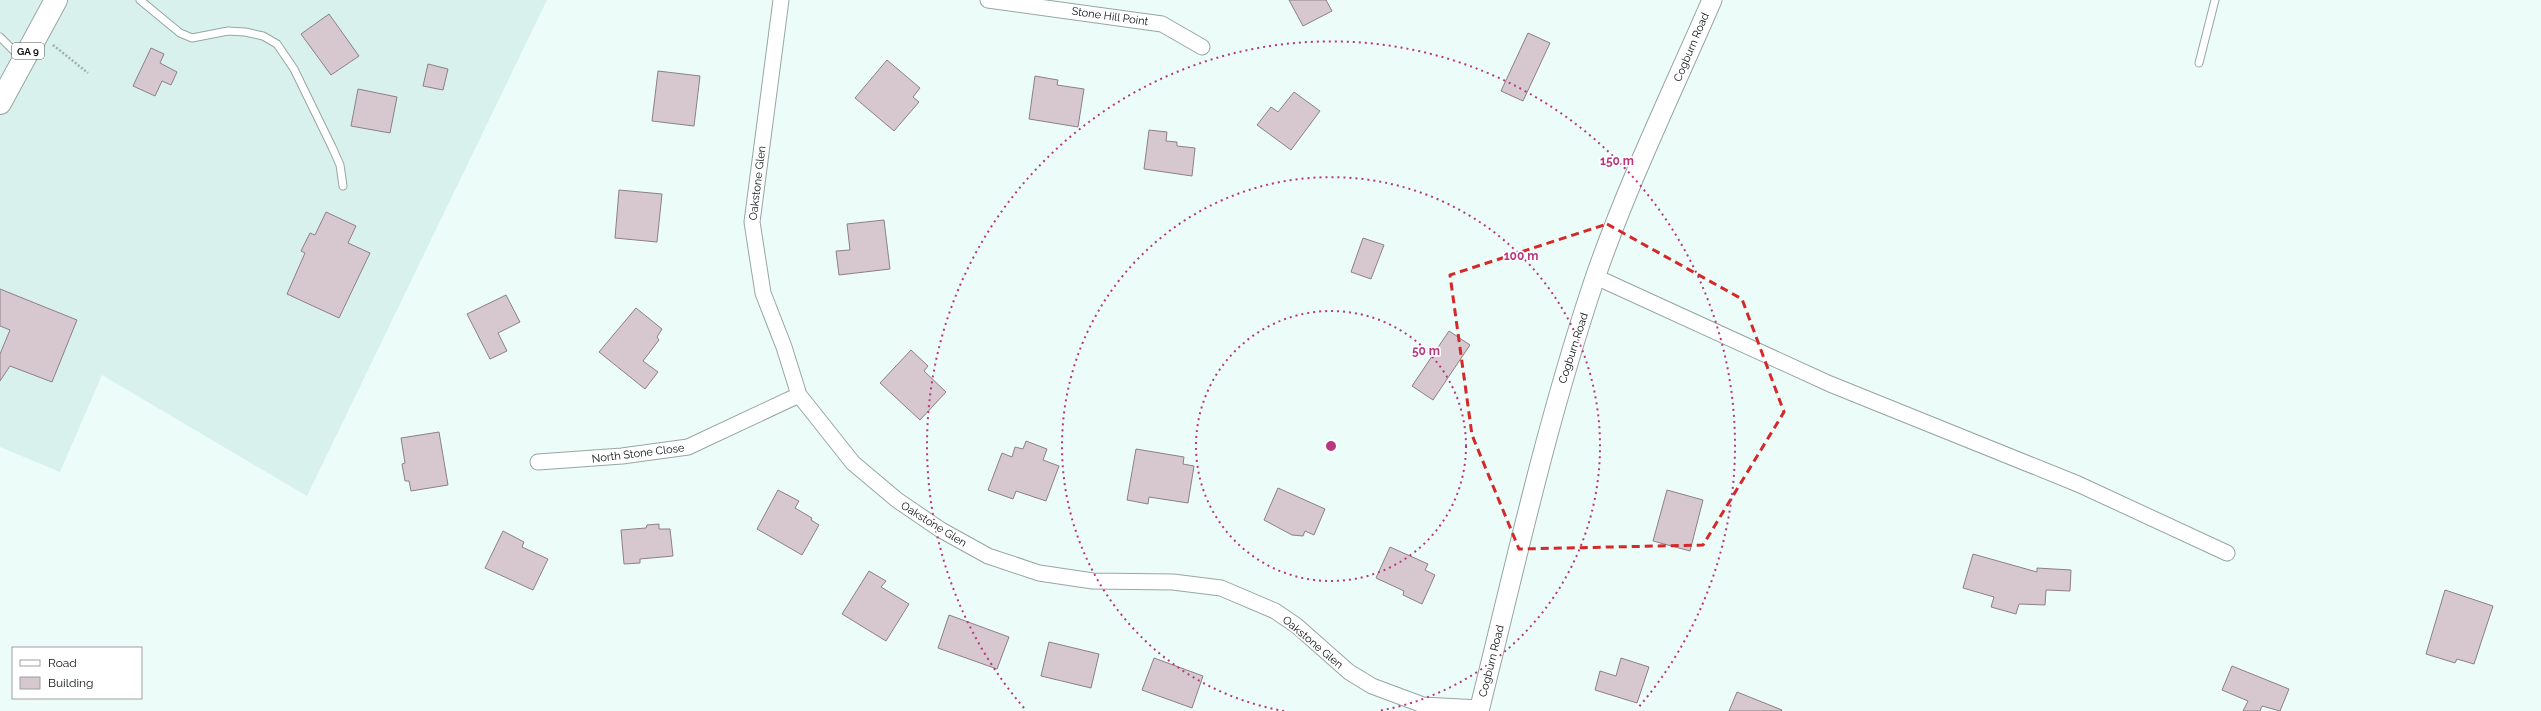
<svg xmlns="http://www.w3.org/2000/svg" width="2541" height="711" viewBox="0 0 2541 711" font-family="Raleway,sans-serif">
  <style>
    .built { fill: #d9f1ec }
    .building { fill: #d6c8ce; stroke: #8c8085 }
    .lines { fill: none; stroke-linecap: round; stroke-linejoin: round }
    .service-casing { stroke: #97a6a3; stroke-width: 9 }
    .minor-casing { stroke: #97a6a3; stroke-width: 17 }
    .tertiary-casing { stroke: #97a6a3; stroke-width: 21 }
    .primary-casing { stroke: #97a6a3; stroke-width: 24 }
    .path { stroke: #a1aeab; stroke-width: 2.5; stroke-dasharray: 2 2; stroke-linecap: butt }
    .service { stroke: #fff; stroke-width: 7 }
    .minor { stroke: #fff; stroke-width: 15 }
    .tertiary { stroke: #fff; stroke-width: 19 }
    .primary { stroke: #fff; stroke-width: 22 }
    .marked { fill: none; stroke: #d62828; stroke-width: 3; stroke-dasharray: 8 5; stroke-linejoin: round }
    .ring { fill: none; stroke: #b93780; stroke-width: 2; stroke-dasharray: 2 4 }
    .labels { text-anchor: middle; stroke-width: 3.5; stroke-linejoin: round; paint-order: stroke }
    .shield { fill: #fff; stroke: #555858; stroke-width: 1 }
    .shield-label { font-size: 10px; font-weight: bold; fill: #0c1110 }
    .street-label { font-size: 11px; fill: #0c1110; stroke: #fff }
    .centre { fill: #b93780; stroke: #fff; stroke-width: 2 }
    .ring-label { font-size: 12px; text-anchor: middle; font-weight: bold; fill: #b93780; stroke: #fff; stroke-width: 3.5; stroke-linejoin: round; paint-order: stroke }
  </style>
  <rect width="100%" height="100%" fill="#ecfcf9"/>
  <path class="built" d="M0,0H547L307,496L102,375L60,472L0,447Z"/>
  <path class="building" d="M1289,0H1326L1332,11L1303,26Z
    M329,14L359,56L331,75L301,34Z
    M1528,33L1550,43L1523,101L1501,91Z
    M151,48L164,54L160,63L177,72L171,85L162,81L155,96L133,86Z
    M887,60L920,88L913,97L919,102L894,131L855,98Z
    M428,64L448,69L443,90L423,86Z
    M658,71L700,76L694,126L652,121Z
    M1035,76L1058,80L1057,85L1084,89L1078,127L1029,119Z
    M358,89L397,97L390,133L351,126Z
    M1294,92L1320,111L1291,150L1257,125L1271,107L1278,112Z
    M1149,130L1167,132L1166,141L1177,142V146L1195,148L1192,176L1144,169Z
    M619,190L662,194L657,242L615,238Z
    M326,212L356,226L348,243L370,253L339,318L287,294L305,253L301,251L310,233L315,235Z
    M884,220L890,269L839,275L836,251L850,250L847,224Z
    M1363,238L1384,245L1371,279L1351,272Z
    M0,289L77,320L52,382L10,366L0,381V354L10,330L0,326Z
    M506,295L520,322L498,333L507,351L490,359L467,314Z
    M636,308L662,329L657,337L659,340L643,361L658,372L645,389L599,352Z
    M1449,331L1470,345L1433,400L1412,386Z
    M911,350L928,366L924,371L946,392L920,420L880,383Z
    M439,432L448,485L411,491L409,481H405L402,464L405,463L401,438Z
    M1026,441L1047,449L1043,460L1059,466L1046,501L1016,491L1013,499L988,490L1002,453L1012,457L1015,447L1023,449Z
    M1136,449L1184,457L1183,464L1194,466L1188,503L1149,497L1148,504L1127,500Z
    M1278,488L1325,509L1314,535L1305,531L1303,536L1292,535L1264,520Z
    M778,490L799,501L795,508L812,518L811,520L819,525L802,555L757,529Z
    M1667,490L1703,500L1690,551L1653,541Z
    M659,524V529H670L673,556L640,559V563L624,564L621,530L646,528L647,525Z
    M503,531L524,542L522,547L548,559L533,590L485,568Z
    M1390,547L1428,564L1425,570L1435,575L1422,604L1403,595L1404,591L1376,578Z
    M1973,554L2037,572V568L2071,570L2070,591L2046,590L2045,605L2019,604L2016,614L1991,607L1994,597L1963,588Z
    M869,571L886,581L881,587L909,604L886,641L842,614Z
    M2445,590L2493,606L2474,664L2457,659L2455,663L2426,654Z
    M949,615L1009,637L997,669L938,648Z
    M1049,642L1099,654L1091,688L1041,676Z
    M1154,658L1203,676L1192,708L1142,690Z
    M1621,658L1649,667L1637,703L1595,690L1600,671L1616,676Z
    M2232,666L2289,689L2280,711L2262,706L2260,711H2243L2248,701L2222,690Z
    M1737,692L1782,710L1781,711H1729Z"/>
  <g class="lines">
    <defs>
      <path id="service" d="M140,0L180,33L192,38L228,31L245,32L263,36L277,44L294,69L332,147L340,165L343,186
        M0,37L22,59
        M2199,63L2215,0"/>
      <path id="minor" d="M781,0L752,222L763,293L784,347L799,395L853,463L897,500L941,530L988,556L1039,573L1093,581L1173,582L1221,588L1275,611L1297,626L1349,672L1372,686L1423,705L1480,708
        M988,0L1162,24L1202,47
        M1596,277L1830,384L2078,484L2227,553
        M538,462L622,456L688,447L799,395"/>
      <path id="tertiary" d="M1479,711C1515,566 1547,420 1595,278C1628,183 1672,92 1712,0"/>
      <path id="primary" d="M0,103L56,0"/>
    </defs>
    <use href="#service" class="service-casing"/>
    <use href="#minor" class="minor-casing"/>
    <use href="#tertiary" class="tertiary-casing"/>
    <use href="#primary" class="primary-casing"/>
    <path class="path" d="M53,45L88,73"/>
    <use href="#service" class="service"/>
    <use href="#minor" class="minor"/>
    <use href="#tertiary" class="tertiary"/>
    <use href="#primary" class="primary"/>
  </g>
  <path class="marked" d="M1607,224L1742,299L1784,412L1703,545L1519,549L1472,435L1450,275Z"/>
  <g class="ring">
    <circle cx="1331" cy="446" r="135"/>
    <path d="M1284 711A269 269 0 1 1 1378 711"/>
    <path d="M1024 708A404 404 0 1 1 1638 708"/>
  </g>
  <g class="labels">
    <rect class="shield" x="12" y="43" width="32" height="16" rx="3"/>
    <g class="shield-label">
      <text x="28" y="55">GA 9</text>
    </g>
    <g class="street-label">
      <text transform="translate(1110 16) rotate(8)" y="4">Stone Hill Point</text>
      <text transform="translate(1691 47) rotate(-67)" y="4">Cogburn Road</text>
      <text transform="translate(757 183) rotate(-83)" y="4">Oakstone Glen</text>
      <text transform="translate(1573 348) rotate(-72)" y="4">Cogburn Road</text>
      <text transform="translate(638 453) rotate(-7)" y="4">North Stone Close</text>
      <text transform="translate(934 524) rotate(32)" y="4">Oakstone Glen</text>
      <text transform="translate(1313 642) rotate(40)" y="4">Oakstone Glen</text>
      <text transform="translate(1491 661) rotate(-76)" y="4">Cogburn Road</text>
    </g>
  </g>
  <circle cx="1331" cy="446" r="6" class="centre"/>
  <g class="ring-label">
    <text x="1617" y="165">150 m</text>
    <text x="1521" y="260">100 m</text>
    <text x="1426" y="355">50 m</text>
  </g>
  <rect x="12" y="647" width="130" height="52" fill="#ffffff" stroke="#9ea09f"/>
  <rect x="20" y="660" width="20" height="6" fill="#ffffff" stroke="#9ea09f"/>
  <text x="48" y="667" font-size="12" fill="#0c1110">Road</text>
  <rect x="20" y="677" width="20" height="12" fill="#d6c8ce" stroke="#9ea09f"/>
  <text x="48" y="687" font-size="12" fill="#0c1110">Building</text>
</svg>
